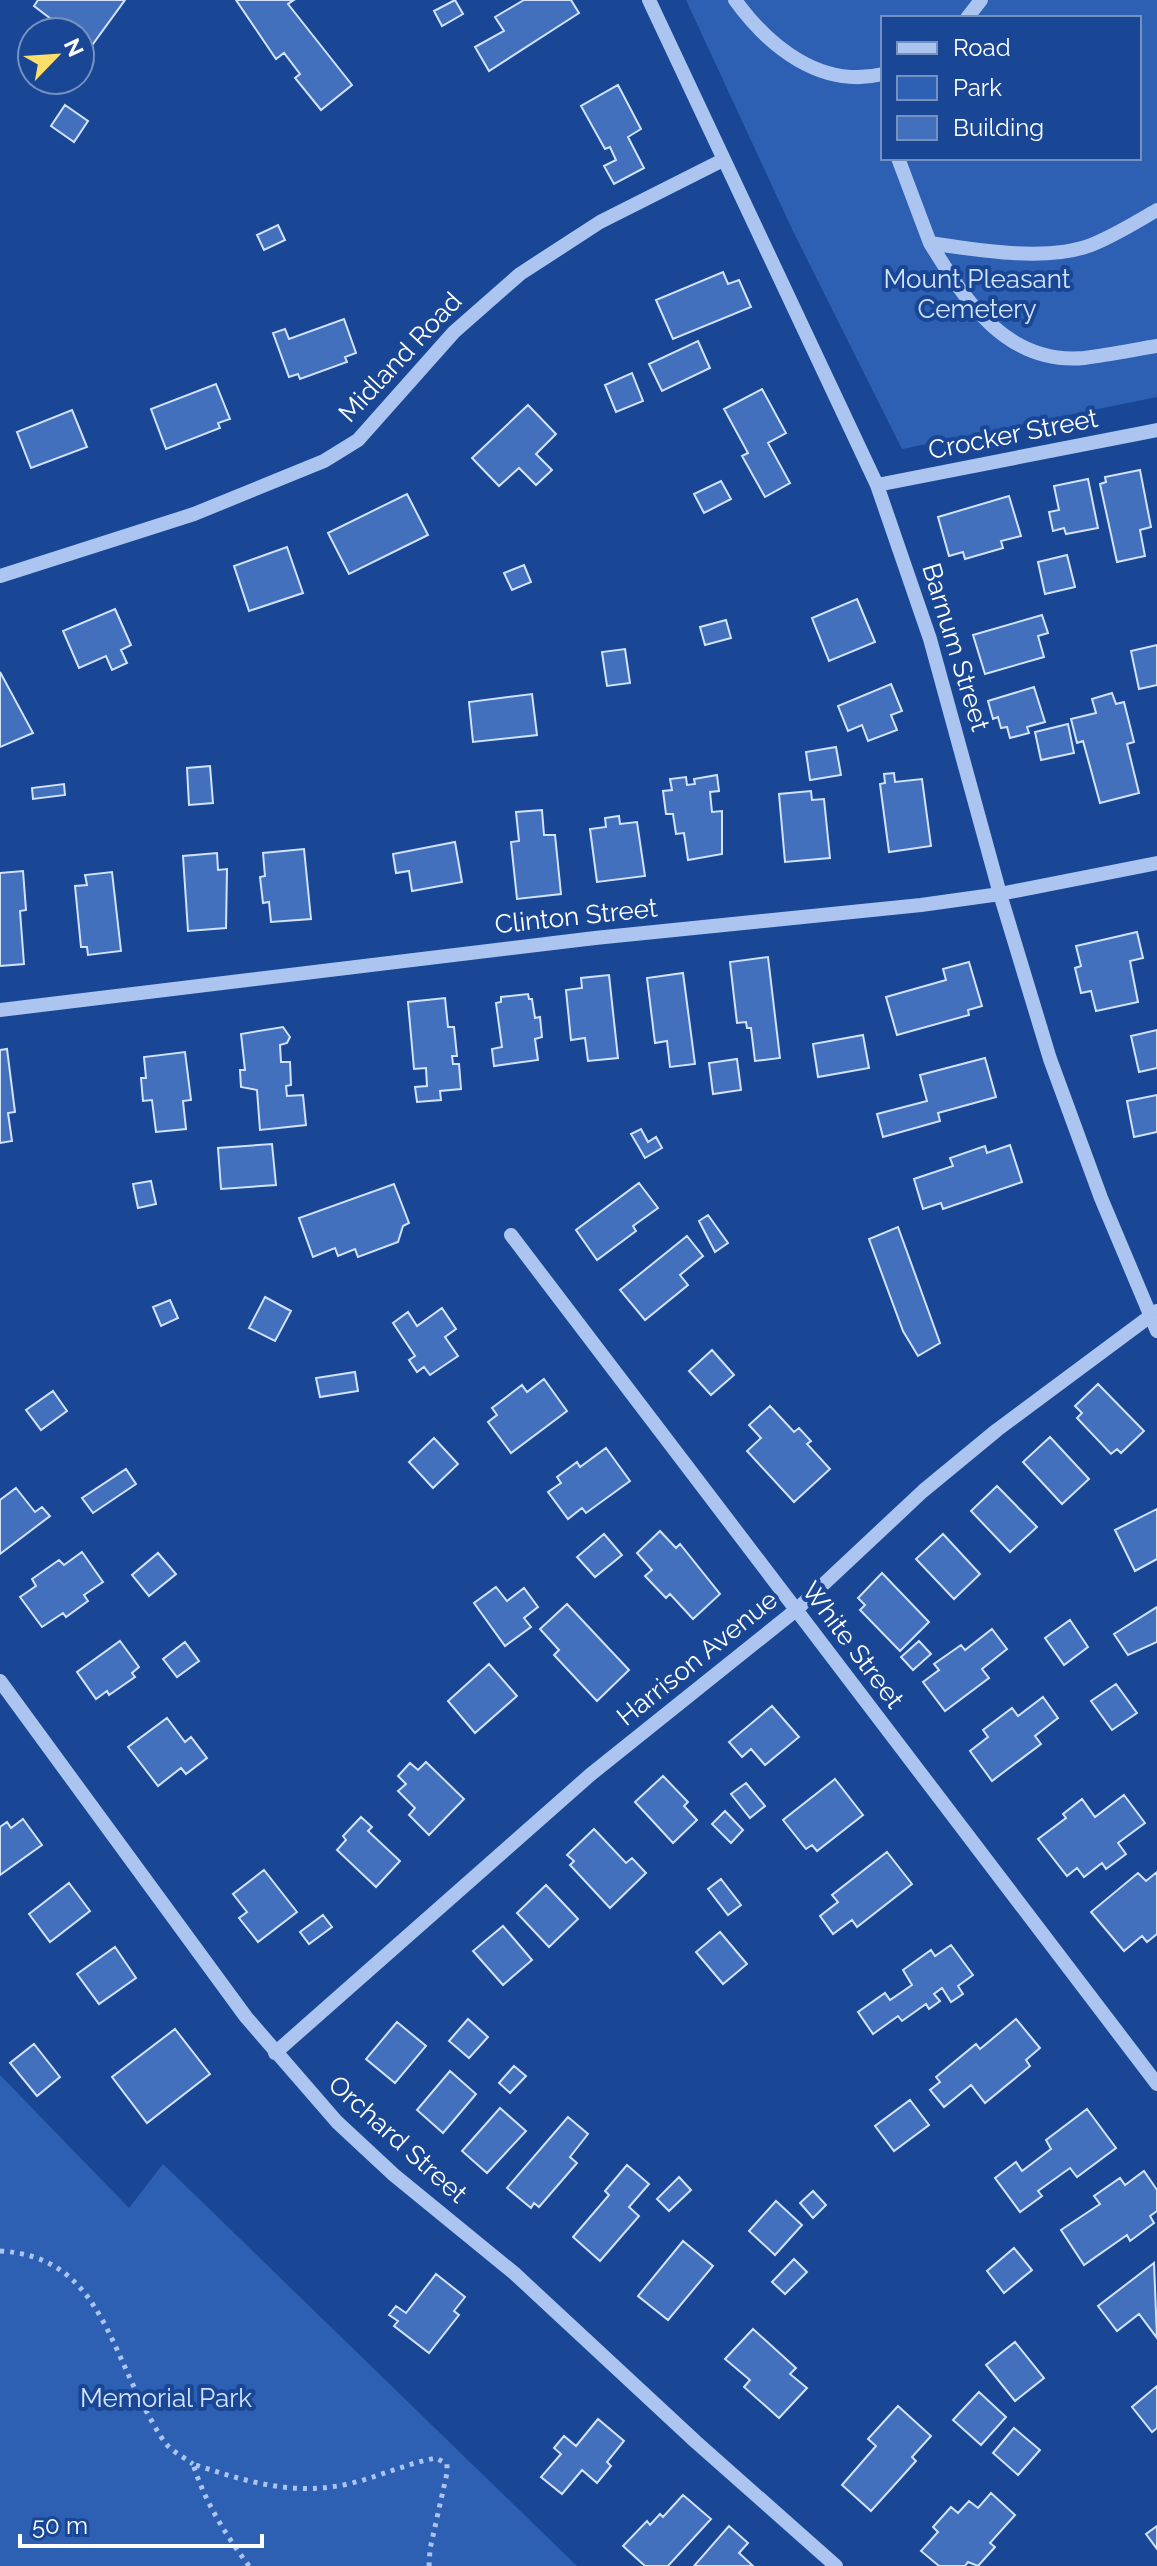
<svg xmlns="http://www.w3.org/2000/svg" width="1157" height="2566" viewBox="0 0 1157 2566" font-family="Raleway,sans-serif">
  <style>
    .green { fill: #2d5fb3; fill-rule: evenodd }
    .building { fill: #4270bc; stroke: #d2e2fb; stroke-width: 2 }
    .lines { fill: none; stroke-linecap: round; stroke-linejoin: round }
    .path { stroke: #abc5f0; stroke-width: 5; stroke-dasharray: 4 6; stroke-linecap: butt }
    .minor { stroke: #abc5f0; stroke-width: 14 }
    .labels { text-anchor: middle; stroke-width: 8; stroke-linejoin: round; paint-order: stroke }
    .park-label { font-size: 26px; fill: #d2e2fb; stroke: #194795 }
    .street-label { font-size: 26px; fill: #fff; stroke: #194795 }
  </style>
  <rect width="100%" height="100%" fill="#194795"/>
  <path class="green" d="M686,0H1157V397L902,449L792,229ZM883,18H1139V158H883Z
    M0,2075L129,2208L163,2164L577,2566H0Z"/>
  <path class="building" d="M38,0H125L90,48L80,40V32H68L34,6Z
    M236,0H294L288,4L352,85L321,110L295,78L300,74L284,53L276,59Z
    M455,0L463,14L442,26L434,11Z
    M524,0H571L579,13L489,71L475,47L504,31L495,17Z
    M618,85L641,129L628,137L644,168L614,184L604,166L616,160L610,147L605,149L581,106Z
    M65,105L88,121L74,142L51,126Z
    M278,225L285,240L264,250L257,235Z
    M723,272L728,284L739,280L751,307L673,339L656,300Z
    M344,319L356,353L345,357L347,362L300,379L298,374L289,377L273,333L285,329L289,339Z
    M698,341L710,368L662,391L649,364Z
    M632,373L643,401L616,412L605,385Z
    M216,384L230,419L218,423L220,428L166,449L151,409Z
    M762,389L786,433L768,443L790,483L765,497L742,456L748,453L724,409Z
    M528,405L556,434L536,454L552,470L536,485L519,468L499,486L472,458Z
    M72,410L87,447L31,468L17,432Z
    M1140,470L1151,527L1140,530L1145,556L1117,562L1100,484L1106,482L1105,477Z
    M1088,479L1098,528L1066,534L1064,528L1053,531L1049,512L1059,510L1054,486Z
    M721,481L731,499L704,513L694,494Z
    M407,494L428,535L349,574L328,533Z
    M1009,496L1021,536L1001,541L1003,548L965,559L963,552L949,556L938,517Z
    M287,547L303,593L249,611L234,566Z
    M1067,555L1075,587L1045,594L1038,562Z
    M524,565L531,582L512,590L504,573Z
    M857,599L875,642L829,661L812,618Z
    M115,609L131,645L121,650L127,663L112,670L106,656L79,668L63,631Z
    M1042,615L1048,633L1038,636L1044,657L985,674L973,635Z
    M726,620L731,638L705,645L700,627Z
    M1157,645V685L1139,689L1131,651Z
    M625,649L630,683L607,686L602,652Z
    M0,672L33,733L0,747Z
    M891,684L902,711L891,715L897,730L868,741L862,725L848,731L838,706Z
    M1034,687L1045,722L1027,727L1029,733L1010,738L1007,727L1001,728L998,717L993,719L988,701Z
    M1112,693L1116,704L1124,702L1134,742L1127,744L1139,793L1100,803L1083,741L1077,743L1071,719L1096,713L1092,699Z
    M532,694L537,735L473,742L469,702Z
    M1068,724L1074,753L1041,760L1035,732Z
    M836,747L841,775L810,780L806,752Z
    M210,766L213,803L189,805L187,768Z
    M894,773L895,782L922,779L931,846L889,852L880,784L885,783L884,774Z
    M717,775L719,791L710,792L712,812L722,811V854L688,860L684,833L676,834L673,814H666L663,791L672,790L670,779L686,777L687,785L695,784L694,779Z
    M64,784L65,795L33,799L32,788Z
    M811,791L812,800L824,799L830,858L785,862L779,794Z
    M542,810L544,835H555L561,894L517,899L511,842L519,841L516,812Z
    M619,816L620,824L637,822L645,876L597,882L590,829L606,827L605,818Z
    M455,842L462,882L412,891L409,871L396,873L393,854Z
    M304,849L311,919L271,922L269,902L263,903L260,877L265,876L263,853Z
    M217,853L218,870L227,869L226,928L188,931L183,856Z
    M23,871L26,910L20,911L24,964L0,966V873Z
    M112,872L121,951L88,955L87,947H81L75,886L87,885L85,875Z
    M1137,932L1143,958L1130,961L1138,1002L1096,1011L1091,991L1081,993L1075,968L1081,966L1076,946Z
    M768,957L780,1058L755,1061L751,1028H747L746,1022L737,1023L730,962Z
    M969,962L982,1006L968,1010L969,1015L897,1035L886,997L946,980L943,969Z
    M683,973L695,1064L670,1067L667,1041L655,1043L647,978Z
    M609,975L618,1058L588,1061L585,1038L571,1040L566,990L582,988L581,978Z
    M528,994L529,999H532L535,1018L540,1017L542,1037L535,1039L538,1060L494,1066L492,1049L502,1047L496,1003L501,1002V997Z
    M445,998L448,1027H454L457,1056H452L453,1064H459L461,1089L440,1091L441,1100L417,1102L415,1087L427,1086L426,1068L414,1069L408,1002Z
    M283,1027L290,1037L287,1043L280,1045L281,1062H290L291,1085L286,1086L287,1096L303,1095L306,1125L260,1130L257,1090L241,1087L240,1070H245L241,1034Z
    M1157,1030V1068L1139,1072L1131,1036Z
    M863,1035L869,1068L818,1077L813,1044Z
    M7,1049L15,1112L8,1113L12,1141L0,1143V1050Z
    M185,1052L191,1100L183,1101L186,1129L156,1132L152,1100L143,1101L141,1078H146L144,1057Z
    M985,1058L996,1097L938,1113L940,1121L883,1137L877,1114L927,1101L920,1075Z
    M737,1059L741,1090L713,1094L709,1063Z
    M1157,1095V1132L1134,1137L1127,1101Z
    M641,1129L648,1142L656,1137L662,1148L645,1158L631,1134Z
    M272,1144L276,1185L221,1189L218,1148Z
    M1010,1145L1022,1182L943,1209L941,1203L923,1209L914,1179L953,1166L950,1158L985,1146L987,1153Z
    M151,1181L156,1204L138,1208L133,1184Z
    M639,1183L658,1208L633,1226L636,1231L597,1260L576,1230Z
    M394,1184L409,1223L403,1226L398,1242L358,1257L355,1249L338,1256L335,1248L313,1257L299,1218Z
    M708,1215L728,1243L715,1252L699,1221Z
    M898,1227L940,1343L918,1356L903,1331L869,1239Z
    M687,1236L703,1256L680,1275L688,1285L645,1320L620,1290Z
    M265,1297L291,1311L275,1341L249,1328Z
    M170,1300L178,1318L161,1326L153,1307Z
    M442,1308L456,1329L445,1337L458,1356L430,1375L424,1367L417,1372L409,1360L415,1356L393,1323L408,1312L417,1326Z
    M712,1350L734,1375L711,1395L689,1371Z
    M355,1372L358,1391L320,1397L316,1378Z
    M544,1379L567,1411L511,1453L488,1422L497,1415L492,1408L522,1385L527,1392Z
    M1098,1384L1144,1431L1121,1453L1117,1449L1111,1454L1077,1418L1082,1413L1075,1406Z
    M53,1391L67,1411L41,1430L26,1410Z
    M770,1406L794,1432L799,1428L811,1441L807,1444L830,1469L794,1502L747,1451L761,1438L749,1425Z
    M1050,1437L1089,1479L1062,1504L1023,1462Z
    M434,1438L458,1464L433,1488L409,1462Z
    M606,1448L630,1481L586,1513L582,1508L568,1519L548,1492L561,1483L557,1477L577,1462L580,1467Z
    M126,1469L136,1484L93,1513L82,1498Z
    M997,1486L1037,1527L1010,1552L971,1511Z
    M16,1488L35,1512L42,1507L50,1516L0,1554V1500Z
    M1157,1509V1559L1135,1571L1115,1530Z
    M660,1531L676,1548L680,1544L720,1594L693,1619L670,1594L666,1598L645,1576L652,1570L637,1553Z
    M604,1534L622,1555L595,1577L577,1557Z
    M943,1534L980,1574L954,1599L916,1559Z
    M82,1552L103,1582L84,1595L88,1601L66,1617L63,1613L42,1627L20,1597L36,1586L32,1579L59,1560L64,1565Z
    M158,1553L176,1574L149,1596L132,1575Z
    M882,1573L929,1622L900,1651L860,1610L865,1605L858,1598Z
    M496,1587L507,1601L524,1588L538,1607L524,1618L531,1627L505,1646L474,1603Z
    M567,1604L629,1670L597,1701L554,1655L559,1650L540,1629Z
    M1157,1607V1642L1128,1655L1114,1634Z
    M1070,1620L1088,1647L1064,1665L1045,1638Z
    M992,1629L1007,1649L982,1669L989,1678L945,1711L923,1682L939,1670L934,1664L961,1645L965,1650Z
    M120,1641L139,1667L132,1673L135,1677L109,1695L107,1691L96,1699L77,1672Z
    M919,1641L931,1654L913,1670L901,1657Z
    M185,1642L199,1661L177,1677L163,1659Z
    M489,1664L517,1696L475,1733L448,1701Z
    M1116,1684L1137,1713L1112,1730L1091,1701Z
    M1043,1697L1058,1718L1035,1736L1041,1744L992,1781L970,1751L988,1737L983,1730L1012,1708L1018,1716Z
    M772,1706L799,1737L765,1765L751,1749L742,1757L729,1742Z
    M167,1718L185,1742L191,1737L207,1758L186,1774L181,1768L158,1786L128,1747Z
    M426,1762L464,1799L429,1835L409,1815L415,1808L398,1791L406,1784L398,1776L410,1763L418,1770Z
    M663,1776L688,1802L684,1806L697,1820L673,1843L635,1802Z
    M835,1779L863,1815L817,1851L812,1845L806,1849L783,1820Z
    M746,1783L765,1806L750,1818L731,1794Z
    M1124,1795L1145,1823L1118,1843L1126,1854L1106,1869L1102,1863L1084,1877L1077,1868L1067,1876L1038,1839L1066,1818L1063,1814L1082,1799L1095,1817Z
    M725,1811L743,1830L731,1843L712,1824Z
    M361,1817L372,1827L368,1831L400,1861L376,1887L337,1850L346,1840L343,1836Z
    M23,1819L42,1845L0,1875V1827L7,1822L11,1828Z
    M594,1829L626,1863L632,1858L646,1873L610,1908L570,1865L574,1861L567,1855Z
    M887,1852L912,1884L857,1927L852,1920L833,1934L820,1916L838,1902L832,1895Z
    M264,1870L297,1912L258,1942L239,1918L247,1912L233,1894Z
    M1157,1872V1934L1147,1942L1142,1936L1124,1951L1091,1912L1138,1873L1146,1881Z
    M721,1879L741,1905L728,1915L708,1889Z
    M69,1883L90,1911L50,1942L29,1914Z
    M546,1885L578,1919L549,1947L517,1913Z
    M323,1915L332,1927L309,1944L300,1932Z
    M503,1926L532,1960L503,1985L473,1951Z
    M720,1932L747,1964L723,1984L696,1952Z
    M951,1945L973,1975L958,1986L963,1994L951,2002L942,1988L934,1994L940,2001L929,2009L926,2004L902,2021L898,2016L873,2034L858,2012L885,1993L890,2000L912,1985L903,1970L931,1950L935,1956Z
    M115,1947L136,1978L99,2004L77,1974Z
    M468,2019L488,2037L469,2058L449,2041Z
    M1016,2019L1040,2048L1026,2060L1030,2066L985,2103L971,2085L944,2107L930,2090L940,2082L936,2077L976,2044L980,2049Z
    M397,2022L426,2046L395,2083L366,2059Z
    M175,2029L210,2074L147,2123L112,2077Z
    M34,2044L60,2077L37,2096L10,2063Z
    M514,2066L526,2076L510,2093L499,2083Z
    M450,2071L476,2094L443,2133L417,2110Z
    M910,2100L929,2125L894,2151L875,2126Z
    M500,2108L526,2131L487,2173L462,2151Z
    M1087,2109L1116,2148L1077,2177L1070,2168L1038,2191L1042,2196L1020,2212L995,2178L1016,2162L1022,2171L1051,2149L1046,2140Z
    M568,2117L588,2134L570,2157L577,2163L539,2207L534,2203L531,2208L507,2188Z
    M627,2165L649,2184L629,2207L639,2216L600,2261L573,2237L609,2195L605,2191Z
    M1144,2171L1157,2190V2211L1150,2216L1154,2223L1130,2241L1127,2235L1084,2265L1061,2230L1100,2204L1094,2196L1120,2178L1125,2185Z
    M679,2177L691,2190L669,2211L657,2199Z
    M813,2191L826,2205L813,2218L800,2203Z
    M776,2201L802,2225L775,2255L749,2231Z
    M683,2241L713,2266L668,2320L638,2296Z
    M1014,2248L1032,2270L1004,2293L987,2271Z
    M794,2259L807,2272L785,2294L772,2282Z
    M1154,2263L1157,2338L1139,2314L1117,2331L1098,2306Z
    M436,2274L465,2297L454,2311L459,2315L429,2353L394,2326L398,2321L389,2315L396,2306L406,2313Z
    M753,2329L796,2368L790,2374L807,2388L779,2418L744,2387L750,2380L725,2359Z
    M1015,2342L1044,2378L1015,2401L986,2365Z
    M1157,2386V2428L1152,2432L1132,2407Z
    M979,2392L1006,2417L981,2445L953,2420Z
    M898,2406L931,2436L912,2457L916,2461L871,2511L842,2485L876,2446L868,2439Z
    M598,2419L624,2441L607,2462L611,2466L597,2483L582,2470L562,2494L541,2477L561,2454L554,2448L564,2436L576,2446Z
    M1014,2428L1040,2450L1018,2475L993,2453Z
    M991,2493L1015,2515L990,2543L995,2547L978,2566L968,2562L965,2566H939L921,2551L938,2532L933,2527L951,2507L958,2513L969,2501L978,2508Z
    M683,2495L711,2519L668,2566H645L623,2546L647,2521L650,2525L660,2514L663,2517Z
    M729,2526L748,2543L739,2553L753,2566H694Z
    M1157,2526V2549L1146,2534Z"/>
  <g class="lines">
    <path class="path" d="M0,2251C94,2256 107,2338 145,2409C152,2421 159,2436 168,2446C175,2453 185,2458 193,2464
      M249,2566C225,2534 205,2502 193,2464C247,2482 296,2497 352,2483C381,2476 408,2463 436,2458L447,2464V2473L430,2549L429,2566"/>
    <path class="minor" d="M649,0L877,485L930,639L1000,894L1050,1059L1101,1198L1157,1331
      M735,0C769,47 821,89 883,74
      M967,18L981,0
      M898,158L930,243
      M1157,210C1136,222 1114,236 1091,245C1047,262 976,250 930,243C965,300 1006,365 1084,358C1108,355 1133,350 1157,346
      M877,485L1157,430
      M0,576L194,514L324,461L358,440L454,332L520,274L600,222L723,160
      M0,1010L595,938L921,905L1000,894L1157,863
      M511,1235L1157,2084
      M0,1681L246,2017L337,2122L394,2175L514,2273L696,2442L836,2566
      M275,2053L590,1775L796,1610L923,1491L997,1430L1157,1311"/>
  </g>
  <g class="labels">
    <g class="park-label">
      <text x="977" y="288">Mount Pleasant<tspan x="977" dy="30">Cemetery</tspan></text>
      <text x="166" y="2407">Memorial Park</text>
    </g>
    <g class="street-label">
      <text transform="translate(400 357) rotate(-47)" y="9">Midland Road</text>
      <text transform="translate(1013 434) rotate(-11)" y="9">Crocker Street</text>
      <text transform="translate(956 647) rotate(73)" y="9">Barnum Street</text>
      <text transform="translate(576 916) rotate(-6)" y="9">Clinton Street</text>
      <text transform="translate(853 1645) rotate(53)" y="9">White Street</text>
      <text transform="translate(697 1658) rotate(-39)" y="9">Harrison Avenue</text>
      <text transform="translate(398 2139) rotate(42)" y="9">Orchard Street</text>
    </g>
  </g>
  <rect x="881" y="16" width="260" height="144" fill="#194795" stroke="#7591bf" stroke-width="2"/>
  <rect x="897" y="42" width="40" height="12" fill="#abc5f0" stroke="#7591bf" stroke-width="2"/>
  <text x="953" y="56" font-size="24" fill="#ffffff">Road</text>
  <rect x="897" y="76" width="40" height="24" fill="#2d5fb3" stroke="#7591bf" stroke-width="2"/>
  <text x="953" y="96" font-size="24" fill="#ffffff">Park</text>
  <rect x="897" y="116" width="40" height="24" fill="#4270bc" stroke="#7591bf" stroke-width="2"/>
  <text x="953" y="136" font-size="24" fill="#ffffff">Building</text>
  <g transform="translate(56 56) rotate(65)"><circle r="38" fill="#194795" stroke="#7591bf" stroke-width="2"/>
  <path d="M0-6L14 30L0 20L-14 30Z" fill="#ffde6a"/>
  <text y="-12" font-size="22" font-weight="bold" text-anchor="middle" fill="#ffffff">N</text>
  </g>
  <path d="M20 2534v12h242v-12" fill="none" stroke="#ffffff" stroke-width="4"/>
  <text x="32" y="2534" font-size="24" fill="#ffffff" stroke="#194795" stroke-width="6" paint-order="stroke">50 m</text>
</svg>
